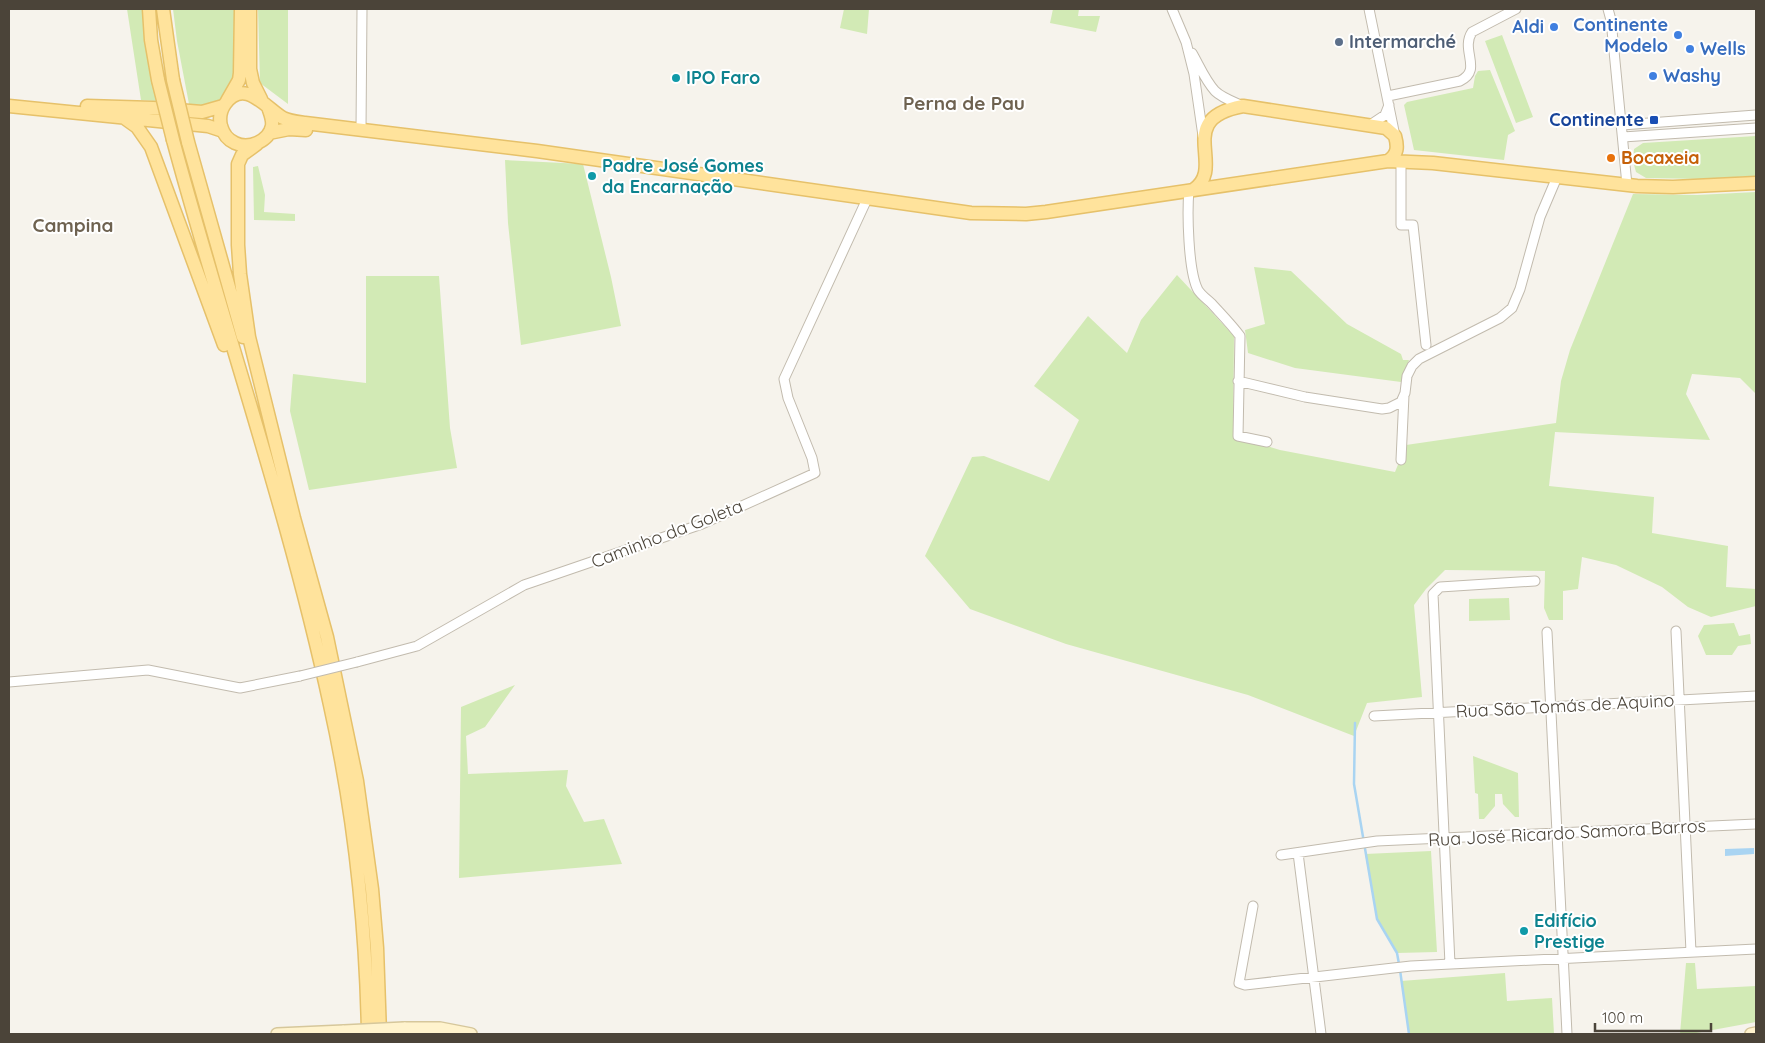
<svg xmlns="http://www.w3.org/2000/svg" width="1765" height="1043" viewBox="0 0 1765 1043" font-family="Quicksand,sans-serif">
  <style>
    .green { fill: #d2eab5 }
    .water { fill: #a9d4f2 }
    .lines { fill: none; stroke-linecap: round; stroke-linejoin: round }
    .stream { stroke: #a9d4f2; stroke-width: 2.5 }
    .street-casing { stroke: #c2bbae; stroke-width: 11 }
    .secondary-casing { stroke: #d6c79b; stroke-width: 14 }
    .primary-casing { stroke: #e6c16a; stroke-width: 15 }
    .street { stroke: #fff; stroke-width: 9 }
    .secondary { stroke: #fff3cd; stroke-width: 11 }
    .primary { stroke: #ffe39c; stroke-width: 12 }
    .street-bridge-casing { stroke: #c2bbae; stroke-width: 11; stroke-linecap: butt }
    .secondary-bridge-casing { stroke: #d6c79b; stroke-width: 14; stroke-linecap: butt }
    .primary-bridge-casing { stroke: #e6c16a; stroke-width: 15; stroke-linecap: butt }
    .street-bridge { stroke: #fff; stroke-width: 9 }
    .secondary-bridge { stroke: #fff3cd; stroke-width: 11 }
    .primary-bridge { stroke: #ffe39c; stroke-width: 12 }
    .shop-dot { fill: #3f7fe0; stroke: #fff; stroke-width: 2 }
    .service-dot { fill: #5c6f8a; stroke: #fff; stroke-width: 2 }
    .culture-dot { fill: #0f9aa8; stroke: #fff; stroke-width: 2 }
    .transit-dot { fill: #1a4fb4; stroke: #fff; stroke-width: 2 }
    .food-dot { fill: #e8710a; stroke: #fff; stroke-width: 2 }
    .labels { text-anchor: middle; stroke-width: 4; stroke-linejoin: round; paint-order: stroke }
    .shop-label { font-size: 18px; font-weight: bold; fill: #366cbe; stroke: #fff; text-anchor: end }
    .service-label { font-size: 18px; font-weight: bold; fill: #4e5e75; stroke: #fff; text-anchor: start }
    .culture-label { font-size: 18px; font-weight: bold; fill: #0d838f; stroke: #fff; text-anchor: start }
    .transit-label { font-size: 18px; font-weight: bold; fill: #164399; stroke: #fff; text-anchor: end }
    .food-label { font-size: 18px; font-weight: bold; fill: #c56008; stroke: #fff; text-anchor: start }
    .street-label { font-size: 18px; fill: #4b4439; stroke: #fff }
    .neighbourhood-label { font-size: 19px; font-weight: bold; fill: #6e6250; stroke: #fff }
  </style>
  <rect width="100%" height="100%" fill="#f6f3ec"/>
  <path class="green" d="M127,9H142L156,101L141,100Z
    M173,9H236C236,32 242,92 216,103C207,107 199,105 189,104L177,41Z
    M258,9H288V104L260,83Z
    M844,9H869L867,34L840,28Z
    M1053,9H1079L1078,16H1100L1096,32L1050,23Z
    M1502,35L1533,117L1516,123L1485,41Z
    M1490,70L1515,131L1508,135L1504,160L1414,150L1404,105L1407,102L1473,88L1475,76L1478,71Z
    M1756,136V176L1701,179L1646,178L1636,172L1633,161L1634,149L1643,143Z
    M505,160L583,164L611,277L621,326L521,345L508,223Z
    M258,166L265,195L264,212L295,214V221L254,220L253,167Z
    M1756,192V394L1740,378L1692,374L1686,394L1710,440L1555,432L1549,486L1654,497L1652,533L1728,546L1726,587L1756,589V606L1711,617L1688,607L1662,587L1616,565L1582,557L1578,589L1563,591V620H1549L1544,608L1545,571L1445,570L1426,589L1414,605L1422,697L1367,703L1354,736L1248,695L1066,644L970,609L925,556L972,457L984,456L1049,481L1079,420L1034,386L1088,316L1127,353L1141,320L1177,275L1234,336L1233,436L1280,450L1395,472L1406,445L1556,423L1561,381L1570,350L1633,194L1697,195Z
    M1254,267L1291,271L1347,324L1401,354L1403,360H1409L1401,382L1295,368L1248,353L1245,330L1265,324Z
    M366,276H439L450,428L457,468L309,490L290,411L293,374L366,383Z
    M1509,598L1510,620L1469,621V599Z
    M1734,623L1739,636L1750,634L1751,644L1738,646L1732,655H1706L1698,636L1704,625Z
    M515,685L485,727L466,736L468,774L568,770L566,786L584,822L604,819L622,864L459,878L461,707Z
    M1473,756L1518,773L1519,817H1515L1503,804L1502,794H1495V806L1484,819H1479L1478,794L1475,793Z
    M1431,851L1437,952L1397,953L1377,919L1365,854Z
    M1686,963H1695L1697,989L1756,986V1022L1691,1034H1680Z
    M1505,973L1507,1001L1552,998L1554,1034H1409L1401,981Z"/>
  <path class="water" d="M1754,848V854L1725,856V849Z"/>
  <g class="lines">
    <path class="stream" d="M1355,723L1354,784L1377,919L1397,953L1399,964
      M1400,970L1409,1034"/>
    <defs>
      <path id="street" d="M1172,9L1186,42L1194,74L1203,136
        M1369,9L1395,136
        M1608,9L1611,20L1627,185
        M1192,53C1199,65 1205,80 1215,91C1222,98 1234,102 1243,106
        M1388,96L1460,81C1483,70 1460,50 1472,32L1516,9
        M1370,125L1385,115L1389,105
        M1622,125L1756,115
        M361,129L362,9
        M1623,137L1756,128
        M1401,161V225H1413L1426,345
        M1189,190C1187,212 1188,271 1198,290C1201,295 1208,300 1212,304C1221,314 1231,324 1240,336L1238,436L1267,442
        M1238,381L1305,397L1382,409L1389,408L1401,402L1405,393L1407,376L1412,366L1419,359L1500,318L1512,308L1520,289L1540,217L1557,177
        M1401,460L1404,395
        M1676,631L1691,952
        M1547,632L1567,1034
        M357,662L417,646L524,585L702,524L815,473L812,458L788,398L784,379L867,199
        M9,682L148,670L240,688L300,676
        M1374,716L1756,696
        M1298,853L1321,1034
        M1281,855L1377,841L1756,824
        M1253,906L1239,983L1245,985L1411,966L1756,949
        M1450,964L1433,594L1440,587L1535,581"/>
      <path id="secondary" d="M404,1028H440L471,1034
        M277,1034L344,1031
        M1751,1034L1756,1033"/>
      <path id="primary" d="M149,9L151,40L158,80
        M163,9L173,80
        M250,9V69L253,83L261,99
        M227,101L239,80L240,73L241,9
        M9,106L208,126L223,131
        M87,106L153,108L202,112L223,106
        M268,107C270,113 273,119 272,126C269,141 249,150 235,143C228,140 223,133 221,126C219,118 220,111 225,104C244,77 266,108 283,118C289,121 298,122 305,123L537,151L971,213L1026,214L1046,212L1388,161L1433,163L1637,186L1673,187L1756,183
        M123,117L137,127L151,147L224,345
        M269,133L289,129L306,130
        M173,140C224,329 289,514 330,705C354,813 366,924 368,1034
        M188,142L243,337
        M257,144L242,155L238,164V245L240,274L249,337L294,518L327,637L357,781L372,889L377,948L380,1034
        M1193,190C1228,167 1172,119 1243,106L1386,128L1395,136C1398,147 1398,154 1388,161"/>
    </defs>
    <use href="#street" class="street-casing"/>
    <use href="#secondary" class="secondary-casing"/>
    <use href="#primary" class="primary-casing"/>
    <use href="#street" class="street"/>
    <use href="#secondary" class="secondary"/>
    <use href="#primary" class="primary"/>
    <defs>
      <path id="street-bridge" d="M300,676L357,662"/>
      <path id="secondary-bridge" d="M344,1031L404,1028"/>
      <path id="primary-bridge" d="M158,80L173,140
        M173,80L188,142"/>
    </defs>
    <use href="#street-bridge" class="street-bridge-casing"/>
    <use href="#secondary-bridge" class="secondary-bridge-casing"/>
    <use href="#primary-bridge" class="primary-bridge-casing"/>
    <use href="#street-bridge" class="street-bridge"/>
    <use href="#secondary-bridge" class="secondary-bridge"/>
    <use href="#primary-bridge" class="primary-bridge"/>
  </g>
  <g class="shop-dot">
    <circle cx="1554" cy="27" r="5"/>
    <circle cx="1678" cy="35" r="5"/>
    <circle cx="1690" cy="49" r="5"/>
    <circle cx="1653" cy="76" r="5"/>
  </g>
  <circle class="service-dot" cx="1339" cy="42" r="5"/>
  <g class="culture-dot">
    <circle cx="676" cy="78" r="5"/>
    <circle cx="592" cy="176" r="5"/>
    <circle cx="1524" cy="931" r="5"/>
  </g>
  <rect class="transit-dot" x="1649" y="115" width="10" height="10" rx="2.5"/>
  <circle class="food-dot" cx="1611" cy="158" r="5"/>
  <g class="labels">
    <g class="shop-label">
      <text x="1668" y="31">Continente<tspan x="1668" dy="21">Modelo</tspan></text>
      <text x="1544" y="33">Aldi</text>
      <text x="1700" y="55" text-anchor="start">Wells</text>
      <text x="1663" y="82" text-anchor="start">Washy</text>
    </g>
    <g class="service-label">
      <text x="1349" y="48">Intermarché</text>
    </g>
    <g class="culture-label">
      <text x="686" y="84">IPO Faro</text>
      <text x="602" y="172">Padre José Gomes<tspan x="602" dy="21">da Encarnação</tspan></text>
      <text x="1534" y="927">Edifício<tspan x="1534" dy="21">Prestige</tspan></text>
    </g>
    <g class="transit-label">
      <text x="1644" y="126">Continente</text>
    </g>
    <g class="food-label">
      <text x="1621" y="164">Bocaxeia</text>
    </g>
    <g class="street-label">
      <text transform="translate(667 534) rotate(-21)" y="6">Caminho da Goleta</text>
      <text transform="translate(1565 706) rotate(-3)" y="6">Rua São Tomás de Aquino</text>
      <text transform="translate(1567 833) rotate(-3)" y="6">Rua José Ricardo Samora Barros</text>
    </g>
    <g class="neighbourhood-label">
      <text x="964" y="110">Perna de Pau</text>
      <text x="73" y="232">Campina</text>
    </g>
  </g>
  <rect width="1765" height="1043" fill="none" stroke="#4b4439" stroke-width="20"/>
  <path d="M1595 1023v8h116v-8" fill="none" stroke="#4b4439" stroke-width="2.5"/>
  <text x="1602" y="1023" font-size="15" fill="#4b4439" stroke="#ffffff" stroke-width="4" paint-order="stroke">100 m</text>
</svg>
